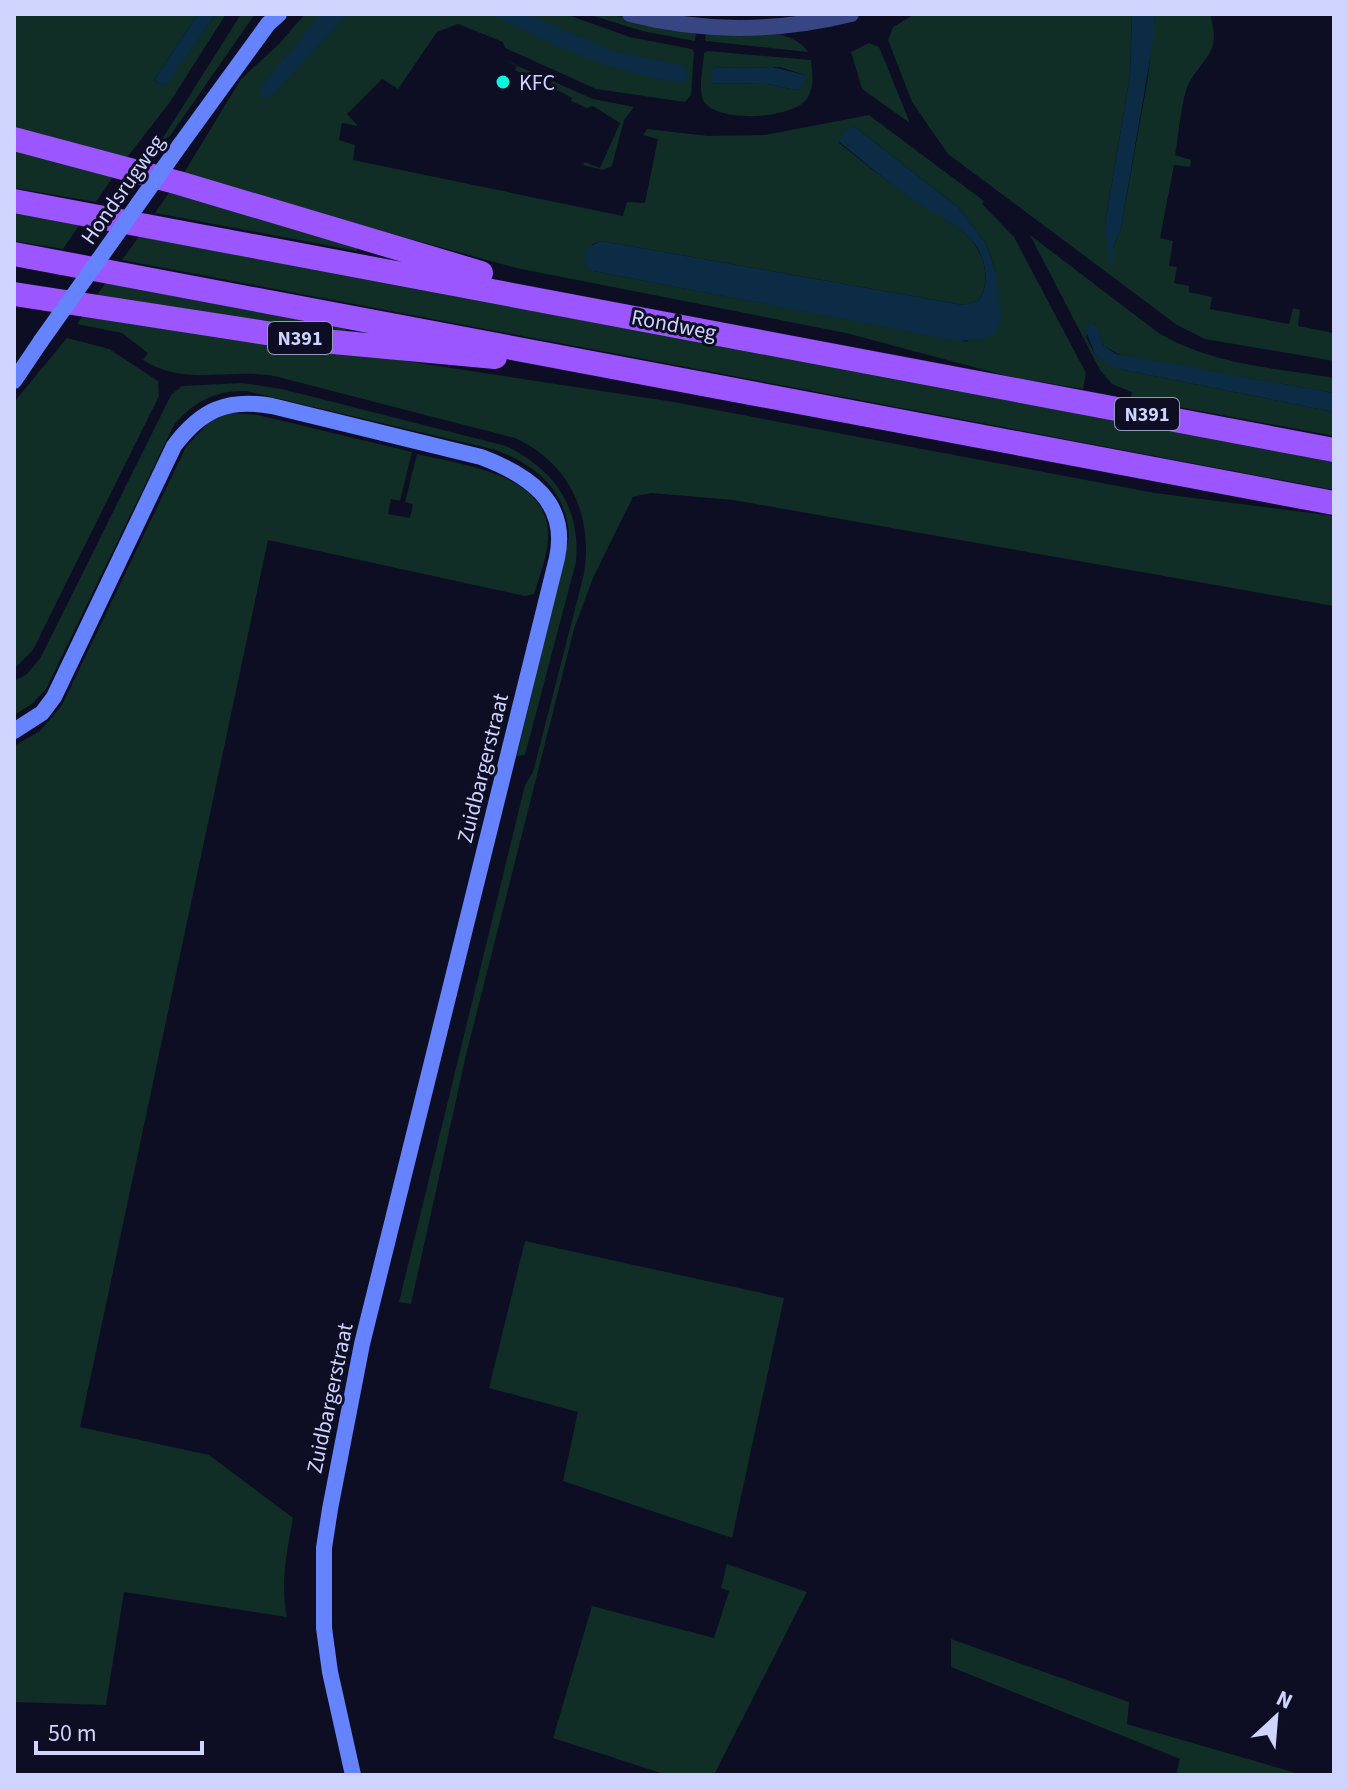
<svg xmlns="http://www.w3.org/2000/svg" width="1348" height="1789" viewBox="0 0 1348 1789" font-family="'Source Sans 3',sans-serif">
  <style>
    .green { fill: #102d26; fill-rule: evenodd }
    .water { fill: #0b2c44 }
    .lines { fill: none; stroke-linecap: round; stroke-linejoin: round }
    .street { stroke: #374582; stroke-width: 16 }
    .secondary { stroke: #6683ff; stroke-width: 16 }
    .primary { stroke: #9b56ff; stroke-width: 24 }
    .secondary-bridge { stroke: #6683ff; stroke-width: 16 }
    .poi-dot { fill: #00fadd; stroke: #0d0e23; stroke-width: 3 }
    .labels { text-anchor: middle; stroke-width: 6; stroke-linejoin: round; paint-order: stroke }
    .shield { fill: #0d0e23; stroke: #9599bd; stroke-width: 2 }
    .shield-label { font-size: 20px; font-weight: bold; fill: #cfd4ff }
    .poi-label { font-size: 22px; fill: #cfd4ff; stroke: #0d0e23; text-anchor: start }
    .street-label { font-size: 22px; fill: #cfd4ff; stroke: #0d0e23 }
  </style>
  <rect width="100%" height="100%" fill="#0d0e23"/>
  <path class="green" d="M14,14H198L154,80L164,85L216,14H226L170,102L125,160L14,129Z
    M241,14H255L170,136L161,141Z
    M305,14H565L630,37L692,49L694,52L691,95L685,102L596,89L505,48L503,42L458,24L437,32L398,89L382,79L347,114L358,126L342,123L339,140L355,145L353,160L623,216L627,202L645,203L658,139L643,135L647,129L708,136L765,135L869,115L984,201L982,204L1014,237L1086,373L1083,389L1007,376L846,333L516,268L182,176L241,79L279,44ZM854,126L959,208L986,244L996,273L997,301L967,342L593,271L592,244L601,241L963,305L978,301C989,287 987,264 977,248C964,225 930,211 908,196C884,179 862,161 839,143Z
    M587,14H608L696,33L695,41L642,31Z
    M915,14H1132L1130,76L1105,224L1113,267V248L1121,228L1148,77L1155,14H1210C1221,52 1207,54 1190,81C1181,96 1179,137 1175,155L1191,160L1190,167L1174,165L1160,238L1173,241L1169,266L1177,267L1174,283L1189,286V292L1212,297L1210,309L1289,324L1293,308L1300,310L1298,326L1334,333V361L1205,339L1177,325L948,154L912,102L888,40L893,27Z
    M706,34C736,36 790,23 808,52L705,41Z
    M869,43L879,47L910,123L862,89L851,52Z
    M708,51L811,60C812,73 815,85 808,97C796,120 709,125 702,97C699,85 703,66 704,53ZM780,67L805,75L796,90L767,84L712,83L713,68Z
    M504,60L593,99L634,107L624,120L612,166L602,170L583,165L585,162L600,168L620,123L593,106L587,108L571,101L572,98L550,86L552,81L546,78L543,83L515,70L517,65Z
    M14,146L117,171L96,202L14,188Z
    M174,186L359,241L357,251L155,213Z
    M14,212L80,224L63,249L14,241Z
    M140,235L1334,461V490L122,260Z
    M1030,235L1156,331C1207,364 1274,368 1334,378V393L1122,356L1104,346L1095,324L1086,337L1095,355L1119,369L1334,412V436L1131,398L1132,392L1112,384L1100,370Z
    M106,282L346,329L345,337L93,301Z
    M85,312L674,402L1155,493L1334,516V606L733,500L651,493L633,497L593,578L574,629L466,1055L411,1304L399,1302L525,785L533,772L584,574C593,516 571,464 515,438L274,376C228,368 185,387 143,360L148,353L122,333L77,324Z
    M67,338L109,349L158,381L159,396L33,650L14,669V402Z
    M242,383L282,389L506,446C554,469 581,507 576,562L525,755L517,756L569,537C567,491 537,466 496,450L247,391C216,390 194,401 174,425L46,689L32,704L14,715V681L27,674L41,657L171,395L182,386Z
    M231,413L258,415L412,452L400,501L391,499L388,514L410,518L413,504L405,502L417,454C462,465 553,474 548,540C547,558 539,577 534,594L525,596L268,540L80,1427L209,1455L293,1518C287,1552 280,1583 287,1617L124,1592L106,1705L14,1702V746L40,731L62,705L186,447L210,421Z
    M525,1241L784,1298L732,1538L563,1481L578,1412L489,1388Z
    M727,1564L807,1592L714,1775H667L553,1738L592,1606L714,1638L729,1591L721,1588Z
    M951,1639L1129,1702L1127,1724L1303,1775H1176L1180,1759L951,1667Z"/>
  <path class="water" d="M198,14H216L165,86L154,80Z
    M321,14H348L270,98L264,99L259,89Z
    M491,14H527L614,51L685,66L687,79L683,83C613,74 554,46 491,14Z
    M1132,14H1155L1154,36L1121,228L1113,248V267L1110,265L1105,224L1130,76Z
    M772,67L805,75L804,84L796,90L767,84L712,83L710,77L713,68Z
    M854,126L959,208L986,244L996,273L1002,320L993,335L985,339L958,341L593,271L584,264L588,247L601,241L963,305L978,301C991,285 986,258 974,243C959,224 932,213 913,200C887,182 864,161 839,142L843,133Z
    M1090,324L1096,325L1104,346L1116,354L1334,393V412L1114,368L1095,355L1086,331Z"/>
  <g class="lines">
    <path class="street" d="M630,14C704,33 778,32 851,14"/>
    <path class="secondary" d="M180,145L268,24L279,14
      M14,381L41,341
      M14,731L42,713L54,697L174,446C201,410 227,398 272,406L481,457C529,475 569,502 557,558L362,1344L330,1509L324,1548V1628L330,1672L353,1775"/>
    <path class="primary" d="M14,139L179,183L481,273
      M14,201L1334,450
      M14,254L1334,503
      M14,294L312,340L495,357"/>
    <path class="secondary-bridge" d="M41,341L180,145"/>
  </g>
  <circle class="poi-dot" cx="503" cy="82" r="8"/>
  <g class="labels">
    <g class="shield">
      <rect x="268" y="322" width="64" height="32" rx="6"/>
      <rect x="1115" y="398" width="64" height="32" rx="6"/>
    </g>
    <g class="shield-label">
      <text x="300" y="345">N391</text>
      <text x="1147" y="421">N391</text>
    </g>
    <g class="poi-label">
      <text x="519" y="90">KFC</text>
    </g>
    <g class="street-label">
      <text transform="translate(122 189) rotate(-55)" y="8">Hondsrugweg</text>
      <text transform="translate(674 324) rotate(11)" y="8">Rondweg</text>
      <text transform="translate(482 768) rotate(-76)" y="8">Zuidbargerstraat</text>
      <text transform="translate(329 1398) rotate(-78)" y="8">Zuidbargerstraat</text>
    </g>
  </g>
  <rect width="1348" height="1789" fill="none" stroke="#cfd4ff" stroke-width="32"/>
  <g transform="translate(1276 1717) rotate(26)" stroke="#0d0e23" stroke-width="6" paint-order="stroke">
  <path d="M0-6L14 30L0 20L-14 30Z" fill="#cfd4ff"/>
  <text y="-12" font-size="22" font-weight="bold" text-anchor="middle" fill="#cfd4ff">N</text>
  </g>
  <path d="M36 1741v12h166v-12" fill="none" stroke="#cfd4ff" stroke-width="4"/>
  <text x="48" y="1741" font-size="24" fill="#cfd4ff" stroke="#0d0e23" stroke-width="6" paint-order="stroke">50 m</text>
</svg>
